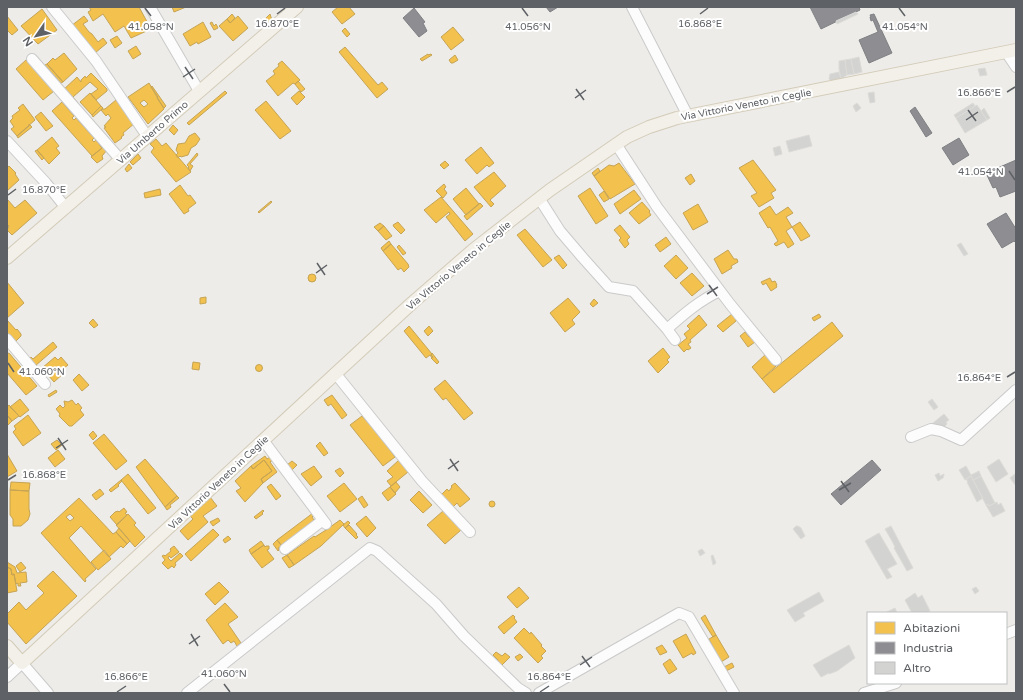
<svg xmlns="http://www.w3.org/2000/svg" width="1023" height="700" viewBox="0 0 1023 700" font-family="'Varela Round',sans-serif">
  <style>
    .homes { fill: #f2c14e; stroke: #c6a455; fill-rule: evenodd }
    .industry { fill: #8d8d92; stroke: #7f8084 }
    .building { fill: #d3d3d1; stroke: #dcdbd8 }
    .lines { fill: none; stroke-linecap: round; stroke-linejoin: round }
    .minor-casing { stroke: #cacaca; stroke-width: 12 }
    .major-casing { stroke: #d3cbb8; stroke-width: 14 }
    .minor { stroke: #fcfcfc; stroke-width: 10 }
    .major { stroke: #f3f0e9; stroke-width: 12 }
    .ticks { fill: none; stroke: #5e6165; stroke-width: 1.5 }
    .labels { text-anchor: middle; stroke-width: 4; stroke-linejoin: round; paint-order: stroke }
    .street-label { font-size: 10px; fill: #5e6165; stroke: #fff }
    .ticks-label { font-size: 10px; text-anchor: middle; fill: #5e6165; stroke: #fff; stroke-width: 4; stroke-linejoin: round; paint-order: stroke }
  </style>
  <rect width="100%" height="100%" fill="#edece8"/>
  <path class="homes" d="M89,7H139L151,29L131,38L124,26L115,32L103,14L93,21L88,12L91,10Z
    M172,7H186L174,12Z
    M338,7H349L355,14L342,24L332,12Z
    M42,9L57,30L38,44L21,26Z
    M232,14L235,18L230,23L227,19Z
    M270,14L272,20L270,22L265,19Z
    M7,16L18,30L12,35L7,30Z
    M84,16L88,21L83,24L89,32L92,34L98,42L103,38L107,43L95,53L71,26Z
    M238,16L248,28L233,41L219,26L227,19L230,23Z
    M203,22L211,37L198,44L197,42L190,46L183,34Z
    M212,22L214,26L216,24L218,28L214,30L210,23Z
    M453,27L464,40L451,50L441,37Z
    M345,28L350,34L347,37L342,31Z
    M117,36L122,43L115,48L110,40Z
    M136,46L141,54L133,59L128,51Z
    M345,47L378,85L382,82L388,89L377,98L339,52Z
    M64,53L77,69L63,82L47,64L53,58L55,60Z
    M428,54V55L431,54L432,55L422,61L420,59Z
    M455,55L458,60L453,63H451L449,60Z
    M26,60L54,91L43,100L16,69Z
    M282,61L300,80L295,84L293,83L278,96L266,81L275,74L273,71L279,66L278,64Z
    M47,64L63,82L61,83L45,65Z
    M91,73L107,89V91L96,100L91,94L98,89L90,82L73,97L77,102L74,104L62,91L77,77L81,82V80L85,76L86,78Z
    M298,81L305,89L301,92L295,84Z
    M149,83L164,109L148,124L128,97ZM144,100L148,104L144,107L140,103Z
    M152,86L166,106L164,108L157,98L158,97L151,87Z
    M225,91L227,93L189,125L187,123Z
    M299,91L305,97L297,105L291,98Z
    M90,93L101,106L92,115L80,102Z
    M116,100L135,123L123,133L124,135L121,137L122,138L115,143L104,128L106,127L104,126L111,118L108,114L106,116L101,110L103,109H105Z
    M266,101L291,131L280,139L255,110Z
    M62,102L74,116L72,118L74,120L76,118L94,138L92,140L94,142L96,140L102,148L92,156L52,111Z
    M23,104L35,120L17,136L11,129L14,127L10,121L13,118L12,116L20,110L18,108Z
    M101,106L103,108L93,117L92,115Z
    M41,112L53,126L46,131L35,117Z
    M29,124L32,127L18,138L17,136L29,126Z
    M173,125L178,130L174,135L169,130Z
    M195,133L200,139L196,145L191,148L188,155L181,157L180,156L178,158L176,155L178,153L176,150L178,144L185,143L189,136Z
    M52,137L59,146L56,148L60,153L49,164L37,150Z
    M156,139L162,146L166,143L191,172L176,182L151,152L154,148L150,144Z
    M97,140L107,150L102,156L103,159L97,163L91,157L102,148L97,141Z
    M481,147L494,163L489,167L487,165L477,174L465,160Z
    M37,150L44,158L42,160L35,151Z
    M197,153L198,155L190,164L193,166L190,171L188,168L189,167L187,165Z
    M138,154L141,158L133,165L130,162Z
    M753,160L776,190L771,193L774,198L759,207L751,196L757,193L739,168Z
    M445,161L449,165L444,169L440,165Z
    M619,163L635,184L610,199L594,176L609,165L614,166Z
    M129,164L132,168L127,172L125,169Z
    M9,166L16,173L15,174L19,180L7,191V168Z
    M598,168L600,171L594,176L592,173Z
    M494,172L506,186L490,200L494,204L491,207L474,187Z
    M691,174L695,181L690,185L685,178Z
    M444,184L446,187L444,189L447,193L443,198L436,191Z
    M180,185L188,196L190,195L196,203L188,209L189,211L184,214L169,194Z
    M466,188L479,204L466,215L453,199Z
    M590,188L608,216L596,224L578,196Z
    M160,189L161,195L145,198L144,193Z
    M634,190L641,199L620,214L614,204Z
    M604,191L609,199L604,202L599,195Z
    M441,197L473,234L465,241L446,217L450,214L449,212L436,223L424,210Z
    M7,199L15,208L25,200L37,213L12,235L7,230L9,226L7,224Z
    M271,201L272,202L259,213L258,212Z
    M642,202L650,211L649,212L651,215L639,224L629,213Z
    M480,203L483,206L467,220L464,216Z
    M698,204L708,222L693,230L683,213Z
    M770,206L776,215L788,207L793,213L786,217L792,227L786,231L794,244L788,248L784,242L776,246L774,244L778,241L770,227L768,228L759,213Z
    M398,222L405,230L401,234L394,227L393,225Z
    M800,222L810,236L801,241L792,227Z
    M380,223L384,226L378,231L374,227Z
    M620,225L630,237L627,240L629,244L625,248L619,240L621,238L614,230Z
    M384,226L392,236L386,240L378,231Z
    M525,229L552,260L543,267L517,235Z
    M666,237L671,244L660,252L655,245Z
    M389,241L391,244L383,251L381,248Z
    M391,244L408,264L409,267L404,272L401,268L398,270L383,251Z
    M399,245L406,253L403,255L397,247Z
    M728,250L734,259H737L738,262L731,266L732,268L722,274L714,259Z
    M559,255L567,265L563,269L554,258Z
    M676,255L688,268L676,279L664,266Z
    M692,273L704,286L692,296L680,283Z
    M308 278a4 4 0 1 1 8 0a4 4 0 1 1-8 0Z
    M770,278L772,282L775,281L777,285H776L777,287L771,291L766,283L763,285L761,282Z
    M7,282L24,303L7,318Z
    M206,297V303L200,304V298Z
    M568,298L580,312L572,320L575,324L565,332L550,313Z
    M594,299L598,303L593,307L590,304Z
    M732,314L736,319V321L723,332L717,326Z
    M819,314L821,317L814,321L812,318Z
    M699,315L707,325L690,340L691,342L688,344L691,348L688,350L687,349L684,352L678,345L687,338L684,334L690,329L687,326Z
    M93,319L98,325L94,328L89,323Z
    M7,320L16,330L17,329L21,334V336L15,342L7,333Z
    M832,322L843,336L774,393L762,379Z
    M409,326L432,354L431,355L433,357L432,358L430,355L426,358L404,331Z
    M429,326L433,331L428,336L424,331Z
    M745,332L749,337L751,336L755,342L748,347L740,336Z
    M53,342L57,347L35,366L29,359L31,357L33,359Z
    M663,348L670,357L667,360L669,362L658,373L648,361Z
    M9,353L37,386L26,395L7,373V354Z
    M432,353L439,362L437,364L431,358L433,357L431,355Z
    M766,354L776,366L762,379L752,367Z
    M55,357L58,360L61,357L68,365L63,369L65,372L54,382L42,368Z
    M193,362L200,363L199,370L192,369Z
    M255.5 368a3.5 3.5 0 1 1 7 0a3.5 3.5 0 1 1-7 0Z
    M79,374L89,385L82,391L73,380Z
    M445,380L473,413L464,420L446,398L443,400L434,389Z
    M56,390L57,392L49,397L48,395Z
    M332,395L347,415L342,419L331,404L328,406L324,400Z
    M20,399L29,410L20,417L10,407Z
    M72,400L76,405L78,403L82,408L80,410L84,415L72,426H69L59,416L60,414L56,409L60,405L63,408L65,406L64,401L68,402Z
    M9,405L19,416L12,421L7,415V407Z
    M7,415L12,421L7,426Z
    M28,415L41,433L23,446L13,432L16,429L14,426Z
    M362,416L388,445L387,446L395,457L383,466L350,425Z
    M93,431L97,436L93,440L89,435Z
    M104,434L127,461L116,470L93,443Z
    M57,440L62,445L56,450L51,444Z
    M320,442L328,453L324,456L316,446Z
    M58,450L65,459L55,467L48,458Z
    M7,454L17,471L7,477Z
    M265,456L267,459L270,457L273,460L270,462L277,472L263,483L261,479L272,471L264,460L253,469L251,466Z
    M145,459L177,496L165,507L136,467Z
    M264,460L272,471L261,479L263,483L245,502L236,491L241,488L235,481L251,466L253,469Z
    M399,460L408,472L391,486L387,481L393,477L387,471Z
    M292,461L297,465L292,470L287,465Z
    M314,466L322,477L311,486L301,474Z
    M340,468L344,473L340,477L335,471Z
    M128,474L156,508L148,514L121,480Z
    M121,480L122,481L118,485L119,486L111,492L109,490Z
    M11,482L30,483L29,491L10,490Z
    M396,482L400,487L395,493L390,487Z
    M344,483L357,499L340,512L327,496Z
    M455,483L470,499L460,507L457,503L451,509L439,497L447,489L449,491L452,487L451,486Z
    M271,484L281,496L276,500L267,487Z
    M390,487L396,494L388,501L382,493Z
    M100,489L104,494L96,500L92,495Z
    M10,490L29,491V509L30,514L28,520L21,526H13V519L10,515Z
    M419,491L432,505L423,513L410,500Z
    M177,496L179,498L170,505L171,507L167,510L165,507Z
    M362,496L368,505L364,508L358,499Z
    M210,497L217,506L203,516L208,522L188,540L180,531L193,519L190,516Z
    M79,498L113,534L116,532L127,544L123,548L121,546L109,557L81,526L69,538L96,569L85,579L86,581L85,582L41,533ZM70,514L74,518L70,521L66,517Z
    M489 504a3 3 0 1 1 6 0a3 3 0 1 1-6 0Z
    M124,508L127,512L125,513L127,515L117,525L110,517L115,512L118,511L119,512Z
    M263,510L264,511L262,513L263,514L256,519L254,517Z
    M443,511L461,530L445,544L427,525Z
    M313,513L314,515L312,517L315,522L282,546L277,540Z
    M128,514L136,523L134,525L145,537L135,547L116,525Z
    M366,516L376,528L367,537L356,524Z
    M218,518L220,521L213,526L210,522Z
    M340,520L344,524L321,546L294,565L287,555L314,536L315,537L326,530Z
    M348,521L350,523L345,528L343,525Z
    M349,525L357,534L356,535L358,537L356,539L345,528Z
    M119,528L130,541L127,544L116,532Z
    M213,529L219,535L191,561L185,554Z
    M228,536L231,539L225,543L223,540Z
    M277,540L282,546L278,548L279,550L278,551L273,544Z
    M261,541L264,545L251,554L249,550Z
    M264,545L265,547L266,546H269V549L267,550L274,559L262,568L251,554Z
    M174,546L179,552L171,558L169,556L168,558L171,561L180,553L183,556L175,563L176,565L175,566L174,568L172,566L168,569L162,563L165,560L162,556L164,555L165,556L171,551L170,549Z
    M104,550L111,559L98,570L91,562Z
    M287,555L294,565L289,568L282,558Z
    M7,562L15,567L17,573L26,572L27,582L20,583L21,586H18V583L16,584L14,574L12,575L11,569L7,567Z
    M21,562L26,568L20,572L16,566Z
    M7,567L11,569L12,575L14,574L17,591L7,593Z
    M53,571L77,596L26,644L7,622V614L19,602L26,610L44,593L37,586Z
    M219,582L229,592L215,605L205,594Z
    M519,587L529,598L517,608L507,597Z
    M225,603L238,617L228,624L241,643L237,646L234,641L231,643L228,640L223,644L206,620Z
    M513,615L515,617L514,618L517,622L504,634L498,627Z
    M705,615L716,635L713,637L701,618Z
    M524,628L530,634L531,632L542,645L541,646L546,651L541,656L543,658L538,663L514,638Z
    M686,634L696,653L693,655L692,653L683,658L673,641Z
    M716,635L729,657L721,662L709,639Z
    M662,645L667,652L660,655L656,648Z
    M496,652L502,656L505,653L510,657L501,666L497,662L498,660L493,655Z
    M520,654L523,657L518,661L515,657Z
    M670,659L677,669L669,674L663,664Z
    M732,663L734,667L726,671L724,667Z"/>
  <path class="industry" d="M546,7H558L550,12Z
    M810,7H859L860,10L821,29Z
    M414,8L425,22L423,23L427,31L419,37L403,18Z
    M874,14L892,53L869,63L859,40L878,32L873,20L871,21L870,17H871L870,15Z
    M915,107L932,133L926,137L910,111Z
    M959,138L969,155L953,165L942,148Z
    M1016,160V191L1000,197L996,187L993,188L986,173Z
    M1006,213L1016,229V243L1014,241L1002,248L987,224Z
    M872,460L881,470L841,505L831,494Z"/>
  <path class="building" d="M856,12L858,14L837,24L836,21Z
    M859,57L862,72L854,74L851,59Z
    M851,59L854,74L847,75L845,60Z
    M845,60L847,75L841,79L839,69V61Z
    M985,68L987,75L980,76L978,69Z
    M839,72L841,79L831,81L829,79L830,74Z
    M874,92L875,102L870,103L868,93Z
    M857,103L861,108L856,112L853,106Z
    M973,103L975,106L956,118L954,115Z
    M977,105L987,120L965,133L956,118Z
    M984,108L990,118L987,120L981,111Z
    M809,135L812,146L789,152L786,141Z
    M780,146L782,154L775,156L773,148Z
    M961,243L968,254L964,256L957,245Z
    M932,399L938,407L934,410L928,402Z
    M944,414L949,420L946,422L947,424L943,428L939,429L933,423Z
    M999,459L1008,474L996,482L987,467Z
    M966,466L971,475L979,471L981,476L973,480L971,476L965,480L959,470Z
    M939,473L940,476L944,474V475L943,478L938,481L935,475Z
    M1016,473V486L1010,478Z
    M971,476L983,498L977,502L967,482H968L966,479Z
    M981,476L995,503L989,506L988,504L986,505L973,480Z
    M997,502L998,505L1001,503L1005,511L993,517L986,505L988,504L989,506Z
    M796,526H798L801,528L805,536L801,539L793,529Z
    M891,526L913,568L907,571L894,548L895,547L892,541L885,529Z
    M879,533L897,564L887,569L892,577L887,579L865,541Z
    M702,549L705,553L700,556L698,551Z
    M713,555L716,563L713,565L711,556Z
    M976,587L979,591L975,594L972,589Z
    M819,592L824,601L803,613L805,616L795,622L787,610Z
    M915,593L918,598L922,595L930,611L926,613H912L905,600Z
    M895,608L897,613H885Z
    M849,645L855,658L837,671L829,674V673L821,677L813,665Z"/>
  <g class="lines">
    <defs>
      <path id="minor" d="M52,7L96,61L147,136
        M150,7L199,91
        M632,7L688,116
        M1006,52L1016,67
        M32,59L120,159
        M7,141L46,183L66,208
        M616,144L657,207L730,304L776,360
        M539,198L560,231L583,258L609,287L633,291L667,329L675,340
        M667,329C684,314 700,300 720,291
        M7,339L45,384
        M335,373L422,481L470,532
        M911,437L931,429L941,431L961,440L1016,390
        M263,440L326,524
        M285,549L323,520
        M1006,634L1016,630
        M7,677L22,663L48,693
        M187,693L370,548L377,551L436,604L464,636L518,688L526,693
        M539,693L679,613L689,617L734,693
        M864,693L896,683"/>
      <path id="major" d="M7,258L297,7
        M7,646L22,663L412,303L473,250L550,190L627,137L649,127L677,118L1016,50"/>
    </defs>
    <use href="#minor" class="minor-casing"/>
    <use href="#major" class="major-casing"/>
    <use href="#minor" class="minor"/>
    <use href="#major" class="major"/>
  </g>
  <path class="ticks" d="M145,8L151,16M522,8L528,16M899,8L905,16M277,14L285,8M700,14L708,8M185,67L193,79M183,77L195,69M576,89L584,100M1007,92L1015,87M575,98L586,90M968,110L976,121M966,120L978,112M1009,171L1015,180M8,195L16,189M317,263L325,275M316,273L327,265M709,285L717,296M707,294L718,287M8,363L14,372M1007,377L1015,372M58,438L66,450M56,448L68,440M450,459L458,471M448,469L459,461M8,480L16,475M841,481L849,492M839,490L851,483M191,634L198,646M189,644L200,636M582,656L590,667M580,665L592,657M224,684L230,692M117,692L126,686M540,692L549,686"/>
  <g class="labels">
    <g class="street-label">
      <text transform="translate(746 104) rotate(-11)" y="4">Via Vittorio Veneto in Ceglie</text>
      <text transform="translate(152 132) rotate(-41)" y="4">Via Umberto Primo</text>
      <text transform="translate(458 265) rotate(-40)" y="4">Via Vittorio Veneto in Ceglie</text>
      <text transform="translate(218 482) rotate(-43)" y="4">Via Vittorio Veneto in Ceglie</text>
    </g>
  </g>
  <g class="ticks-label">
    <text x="277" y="27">16.870°E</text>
    <text x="700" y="27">16.868°E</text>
    <text x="151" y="30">41.058°N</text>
    <text x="528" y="30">41.056°N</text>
    <text x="905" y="30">41.054°N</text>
    <text x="979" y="96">16.866°E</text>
    <text x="981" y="175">41.054°N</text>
    <text x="44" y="193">16.870°E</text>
    <text x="42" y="375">41.060°N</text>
    <text x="979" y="381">16.864°E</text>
    <text x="44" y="478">16.868°E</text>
    <text x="224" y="677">41.060°N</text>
    <text x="126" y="680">16.866°E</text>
    <text x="549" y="680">16.864°E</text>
  </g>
  <rect width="1023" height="700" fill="none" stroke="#5e6165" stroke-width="16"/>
  <rect x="867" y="612" width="140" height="72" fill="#ffffff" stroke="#bfc0c1"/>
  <rect x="875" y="622" width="20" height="12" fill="#f2c14e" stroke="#bfc0c1"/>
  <text x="903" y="632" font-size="12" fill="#5e6165">Abitazioni</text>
  <rect x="875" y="642" width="20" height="12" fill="#8d8d92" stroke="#bfc0c1"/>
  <text x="903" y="652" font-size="12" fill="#5e6165">Industria</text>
  <rect x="875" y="662" width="20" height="12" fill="#d3d3d1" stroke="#bfc0c1"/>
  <text x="903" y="672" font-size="12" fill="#5e6165">Altro</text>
  <g transform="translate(36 36) rotate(236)" stroke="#ffffff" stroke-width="3" paint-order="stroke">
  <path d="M0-3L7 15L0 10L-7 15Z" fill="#5e6165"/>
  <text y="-6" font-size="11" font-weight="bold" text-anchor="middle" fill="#5e6165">N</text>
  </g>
</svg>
